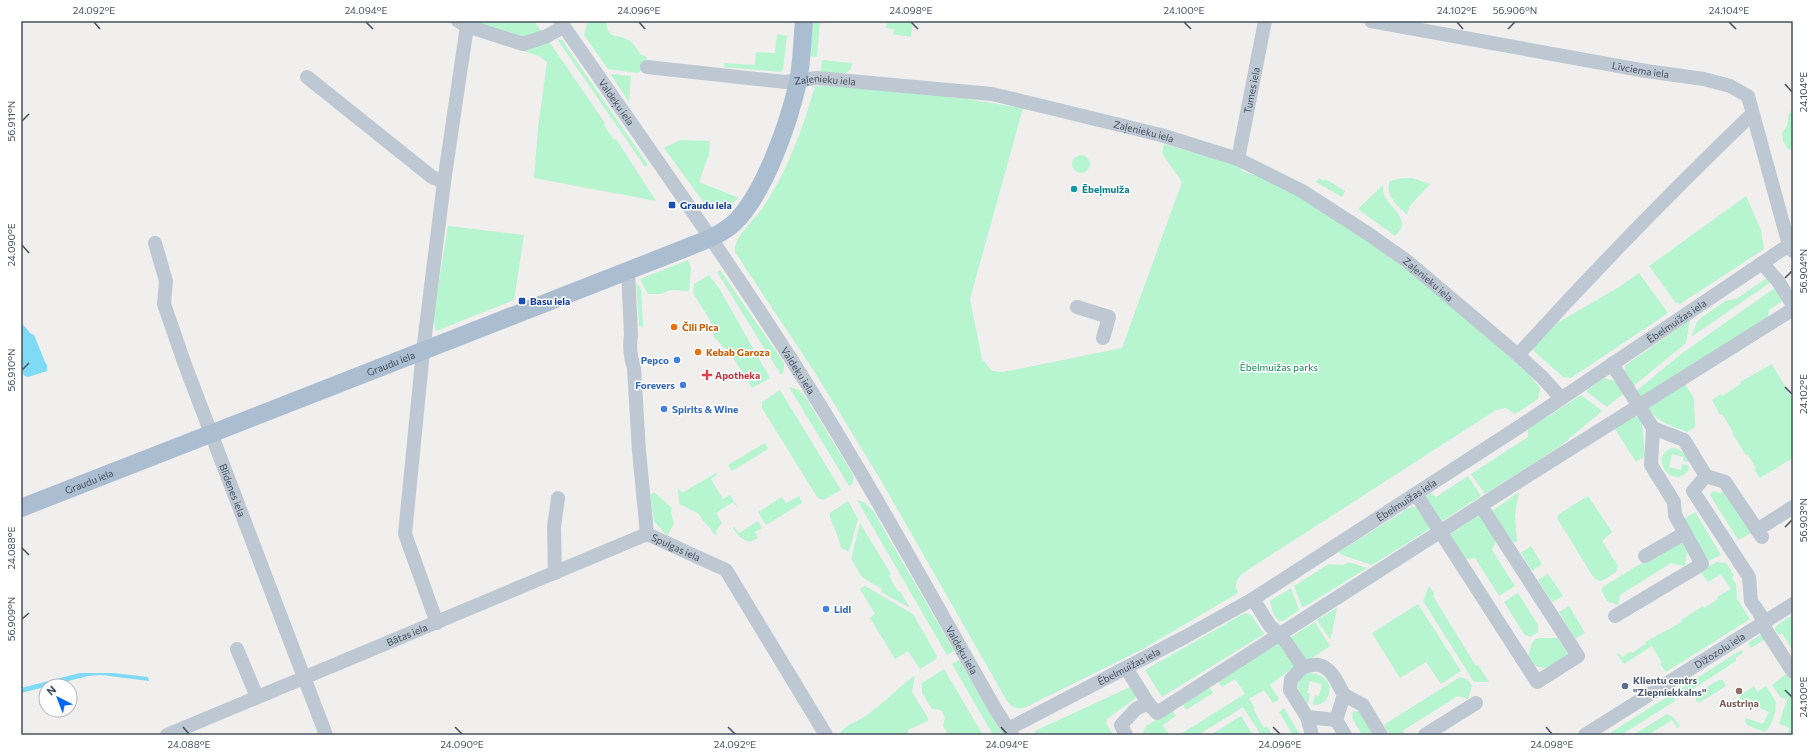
<svg xmlns="http://www.w3.org/2000/svg" width="1814" height="756" viewBox="0 0 1814 756" font-family="Commissioner,sans-serif">
  <style>
    .green { fill: #b7f4d0 }
    .water { fill: #7fdaf6 }
    .lines { fill: none; stroke-linecap: round; stroke-linejoin: round }
    .minor { stroke: #bdc8d2; stroke-width: 14 }
    .major { stroke: #abbdd1; stroke-width: 18 }
    .ticks { fill: none; stroke: #44515e; stroke-width: 1.5 }
    .culture-dot { fill: #0f9aa8; stroke: #fff; stroke-width: 1.5 }
    .transit-dot { fill: #1a4fb4; stroke: #fff; stroke-width: 1.5 }
    .food-dot { fill: #e8710a; stroke: #fff; stroke-width: 1.5 }
    .shop-dot { fill: #3f7fe0; stroke: #fff; stroke-width: 1.5 }
    .health-dot { fill: #e0444e; stroke: #fff; stroke-width: 1.5 }
    .service-dot { fill: #5c6f8a; stroke: #fff; stroke-width: 1.5 }
    .education-dot { fill: #8d6e63; stroke: #fff; stroke-width: 1.5 }
    .labels { text-anchor: middle; stroke-width: 3; stroke-linejoin: round; paint-order: stroke }
    .street-label { font-size: 10px; fill: #44515e; stroke: #fff }
    .culture-label { font-size: 10px; font-weight: bold; fill: #0d838f; stroke: #fff; text-anchor: start }
    .transit-label { font-size: 10px; font-weight: bold; fill: #164399; stroke: #fff; text-anchor: start }
    .food-label { font-size: 10px; font-weight: bold; fill: #c56008; stroke: #fff; text-anchor: start }
    .shop-label { font-size: 10px; font-weight: bold; fill: #366cbe; stroke: #fff; text-anchor: end }
    .park-label { font-size: 10px; fill: #0c884e; stroke: #fff }
    .health-label { font-size: 10px; font-weight: bold; fill: #be3a42; stroke: #fff; text-anchor: start }
    .service-label { font-size: 10px; font-weight: bold; fill: #4e5e75; stroke: #fff; text-anchor: start }
    .education-label { font-size: 10px; font-weight: bold; fill: #785e54; stroke: #fff }
    .neatline { fill: none; stroke: #44515e; stroke-width: 1.5 }
    .ticks-label { font-size: 10px; text-anchor: middle; fill: #44515e }
  </style>
  <rect width="100%" height="100%" fill="#f1eeee"/>
  <path class="green" d="M474,21H534L542,32L520,38Z
    M588,21H606C608,41 616,33 628,40C633,42 638,51 641,55L646,56C648,64 645,68 638,73L608,69L584,35Z
    M811,21H820L817,57L807,56Z
    M887,21H913L911,37L893,34L894,29L886,28Z
    M777,34L787,36L783,69L781,72L724,67V63L755,65L756,52L775,53Z
    M477,36L548,40L605,123L604,125L614,140L616,139L656,201L534,178L538,128L547,62L539,56Z
    M557,39L562,40L648,165L645,167Z
    M822,60L852,63C851,78 834,73 823,72L821,71Z
    M612,74L631,76L629,102L611,75Z
    M815,86C882,87 949,95 1015,107L1018,105L1023,108L970,299L982,359L992,371L1003,372L1122,348L1182,182L1162,153L1164,144L1239,166L1242,171L1266,179L1316,205L1409,271L1526,371L1540,388L1538,399L1515,414L1506,408L1496,410L1243,573C1236,579 1234,585 1238,593L1141,650L1026,707C1018,710 1012,708 1007,701L879,477L814,371L735,252C732,239 754,220 762,209C787,172 803,129 815,86Z
    M1793,109V151L1787,148L1783,141L1782,133L1787,126L1789,114Z
    M680,140L710,141L709,154L699,182L739,198L725,209L710,211L664,148Z
    M1072 164a9 9 0 1 1 18 0a9 9 0 1 1-18 0Z
    M1319,178L1324,181L1325,179L1345,191L1342,197L1316,182Z
    M1403,178H1412L1430,184L1409,207L1407,215C1398,206 1384,195 1390,181Z
    M1383,185C1380,207 1417,216 1395,236L1358,209Z
    M1746,196L1761,230L1764,249L1680,304L1676,303L1649,266Z
    M448,226L524,235L514,300L436,331L433,318Z
    M688,260L691,268L689,291L670,290L661,294H648L640,279Z
    M720,270L784,363V371L781,375L717,272Z
    M1639,273L1668,313L1571,378L1563,377L1535,352L1532,348L1557,323L1619,287Z
    M709,275L720,290L770,378L752,388L732,356L714,337L710,320L693,293L694,284Z
    M1767,278L1771,282L1691,337L1697,322L1701,318L1725,301L1736,299Z
    M636,282L641,289L643,327L639,326Z
    M1776,287L1783,296L1781,302L1769,310L1768,319L1641,400L1635,392L1681,354Z
    M1690,320L1686,343L1632,387C1628,380 1622,374 1626,365Z
    M1772,364L1793,400V458L1760,478L1754,469L1756,468L1748,455H1746L1732,433L1733,432L1722,414L1720,415L1712,400L1721,394L1722,396L1741,384L1740,382Z
    M1604,378L1618,382L1624,393L1607,407L1586,391Z
    M1685,384L1694,398L1695,427L1687,432C1672,426 1658,423 1648,408Z
    M789,387L799,390L806,398L853,475C854,480 854,484 849,486Z
    M780,390L841,490L825,499L822,500L817,497L762,408V402Z
    M1581,395L1601,410V412L1559,447L1485,494L1471,474L1528,437V429Z
    M1634,416L1639,418L1642,423L1645,456L1636,462L1615,429Z
    M765,443L768,449L732,471L728,465Z
    M1672,448C1681,448 1685,454 1689,462L1683,461L1684,457L1672,454L1669,467L1681,470L1682,464L1689,466L1688,471C1670,491 1649,455 1672,448Z
    M716,473L717,475L711,479L723,499L730,495L739,509L733,502L716,513L722,523L716,531L717,536L711,531V529L705,523L698,513L679,504L678,488L682,493Z
    M1468,476L1481,496L1439,523L1425,502L1426,496L1431,493L1436,497Z
    M1723,486L1751,533L1738,540L1710,495L1713,491L1721,493Z
    M654,492L672,508L671,512L674,524L667,536L654,521L650,495Z
    M1519,492L1515,515L1517,541L1513,543L1492,511Z
    M799,496L802,503L766,525L758,512L782,497L786,503Z
    M1588,496L1612,532L1602,541L1618,566L1616,572L1602,581L1596,580L1592,575L1557,518L1559,514Z
    M857,500L864,502L873,511L954,651L947,655Z
    M848,501L858,519L849,552L841,548L839,540L830,517V513Z
    M1412,506L1419,509L1431,528L1372,565L1342,555L1339,552Z
    M1695,512L1721,555L1708,561L1683,520Z
    M1479,515L1484,518L1497,538L1492,550L1515,586L1499,596L1475,558L1463,560L1449,535Z
    M758,521L762,528L755,532L758,538L750,542C742,540 737,535 733,528L734,527L739,533Z
    M860,523L891,574L889,576L898,592L900,591L910,608L881,592L882,589L862,577L851,559Z
    M1681,540L1687,552L1685,566L1671,563L1620,595L1618,605L1607,601L1601,590L1604,586Z
    M1531,546L1542,564L1532,571L1521,553Z
    M1349,562L1367,568L1304,607H1302L1294,586L1329,564L1343,565Z
    M1717,562L1726,563L1734,575L1732,578L1736,584L1737,599L1750,619L1666,672L1660,664L1662,663L1652,646L1624,664L1617,654L1619,653L1622,657L1631,651L1632,653L1646,644L1645,642L1682,622L1681,620L1703,606L1704,608L1718,599L1717,597L1731,589L1721,574L1708,582L1700,571Z
    M1548,574L1563,596L1552,602L1538,580Z
    M865,586L913,614L937,656L936,659L920,669L908,651L895,659L870,618L875,614L860,589Z
    M1429,586L1435,595L1433,596L1476,666L1478,665L1489,682H1474L1423,601Z
    M1291,588L1299,610L1283,621H1279L1273,613L1270,601Z
    M1518,593L1538,625V632L1530,637L1524,634L1504,602Z
    M1418,604L1461,671L1441,684L1426,662L1400,678L1372,633Z
    M1569,606L1585,633L1575,639L1559,612Z
    M1337,608L1331,638L1330,639L1317,620Z
    M1245,613L1251,615L1264,634L1162,697L1145,670Z
    M1789,617H1791L1793,620V651L1782,633L1779,635L1775,630L1776,626Z
    M1315,622L1330,646L1308,661L1304,660L1292,641L1291,637Z
    M1762,634L1793,683V735L1788,734L1790,728L1779,724L1787,699L1781,698L1772,685L1786,674L1764,640L1751,648L1748,643Z
    M1540,638H1558L1569,656C1552,667 1545,674 1527,660L1532,643L1536,639Z
    M1280,643L1295,666L1270,685L1279,699L1273,703L1264,690L1249,699L1255,708L1253,709L1264,728L1267,726L1272,735H1261L1243,707L1198,735H1179L1245,694L1235,679L1222,687L1218,681Z
    M1741,650L1743,653L1736,657V661L1681,697H1678L1677,692L1683,687Z
    M959,660L1003,735H993L952,664Z
    M944,669L983,735H949L943,726L945,718L941,710L932,709L922,693V683Z
    M1310,673C1340,676 1331,707 1313,705L1315,695L1319,696L1322,684L1310,681L1307,693L1310,694L1308,704C1298,697 1295,684 1302,674Z
    M915,675L912,692L928,718V721L908,730V735H839C843,726 856,722 864,717C882,705 897,689 915,675Z
    M1460,677L1467,679L1472,686L1468,699L1458,696L1402,731L1404,732L1403,735H1390L1384,726L1385,724Z
    M1719,680H1723L1726,686L1699,703L1698,701L1696,702C1694,692 1711,685 1719,680Z
    M1754,686L1757,692L1766,686L1776,702C1776,711 1772,728 1764,732L1747,725L1745,721L1746,718L1763,724L1769,712L1739,699L1741,695Z
    M1130,687L1137,697L1107,719L1106,723L1113,735H1034L1035,731Z
    M1209,687L1213,693L1186,710L1182,703Z
    M1670,695L1674,697L1675,701L1621,735H1607Z
    M1284,708L1300,735H1293L1279,712Z
    M1172,710L1176,716L1163,725L1169,735H1142L1146,726Z
    M1353,711L1361,712L1375,735H1362L1352,718Z
    M1667,714L1673,717L1680,726L1677,728L1672,720L1648,735H1633Z
    M1241,716L1253,735H1210Z"/>
  <path class="water" d="M21,322L30,333L34,335L45,362L47,365V371L28,377L25,376L21,372Z
    M80,673H113L148,677L149,681L101,675L88,676L21,693V688Z"/>
  <g class="lines">
    <g class="minor">
      <path d="M458,21L467,26L523,44L547,36L563,27"/>
      <path id="s1" d="M560,21C640,136 722,251 798,370C868,480 931,596 996,710L1012,735"/>
      <path id="s2" d="M1371,21L1646,71L1704,79L1730,86L1748,96L1789,245L1793,251"/>
      <path id="s3" d="M647,67L785,82L817,78L992,94L1161,135L1238,159L1302,191L1367,233L1407,261L1518,355L1542,377L1561,398"/>
      <path d="M307,77L432,177L444,182"/>
      <path id="s4" d="M1238,159L1265,21"/>
      <path id="s5" d="M155,243L166,281L164,304L185,365L326,735"/>
      <path d="M1762,263L1778,281L1793,305"/>
      <path id="s6" d="M628,271L631,335C629,347 630,356 634,368L639,451L647,534L726,570L826,735"/>
      <path d="M1077,307L1109,317L1103,338"/>
      <path d="M1518,355C1593,272 1671,192 1752,114"/>
      <path d="M1612,364L1653,428L1684,440L1706,476L1693,491L1749,577L1751,601L1760,614L1766,630L1793,672"/>
      <path d="M1706,476L1725,482L1762,537"/>
      <path d="M1416,494L1537,682L1578,656L1481,506"/>
      <path d="M1757,530L1793,507"/>
      <path d="M1645,556L1685,533"/>
      <path d="M555,573L554,527L558,498"/>
      <path d="M1253,599L1270,626L1281,635L1303,667C1307,666 1314,664 1319,665C1332,668 1338,684 1344,695L1336,720L1345,735"/>
      <path d="M1615,616L1702,564L1675,515L1674,502L1651,465L1653,428"/>
      <path d="M437,623L405,534L423,351L444,182L467,26"/>
      <path d="M237,649L257,697"/>
      <path d="M1303,667L1291,679L1290,690L1307,717L1336,720"/>
      <path d="M1126,668L1148,703"/>
      <path d="M1344,695L1363,705L1381,735"/>
      <path d="M1307,717L1312,735"/>
      <path id="s7" d="M1008,729L1185,637L1253,599L1519,427L1789,245"/>
      <path id="s8" d="M167,735L647,534"/>
      <path d="M1126,735L1121,725L1136,709L1148,703L1157,713L1527,476L1793,309"/>
      <path d="M1425,735L1476,703"/>
      <path id="s9" d="M1585,735L1793,604"/>
    </g>
    <path class="major" id="s10" d="M21,508L691,246C706,240 722,234 734,223C764,195 789,122 798,82C802,62 802,41 804,21"/>
  </g>
  <path class="ticks" d="M94,22L100,29M366,22L373,29M639,22L645,29M911,22L918,29M1184,22L1191,29M1457,22L1463,29M1729,22L1736,29M1508,29L1515,22M1785,84L1792,92M22,121L29,114M22,245L29,253M1785,278L1792,271M22,370L29,363M1785,387L1792,394M1785,527L1792,520M22,548L29,555M22,619L29,613M1785,690L1792,697M183,727L189,734M455,727L462,734M728,727L735,734M1001,727L1007,734M1273,727L1280,734M1546,727L1552,734"/>
  <circle class="culture-dot" cx="1074" cy="189" r="4"/>
  <g class="transit-dot">
    <rect x="668" y="201" width="8" height="8" rx="2"/>
    <rect x="518" y="297" width="8" height="8" rx="2"/>
  </g>
  <g class="food-dot">
    <circle cx="674" cy="327" r="4"/>
    <circle cx="698" cy="352" r="4"/>
  </g>
  <g class="shop-dot">
    <circle cx="677" cy="360" r="4"/>
    <circle cx="683" cy="385" r="4"/>
    <circle cx="664" cy="409" r="4"/>
    <circle cx="826" cy="609" r="4"/>
  </g>
  <path class="health-dot" d="M705 369h4v4h4v4h-4v4h-4v-4h-4v-4h4z"/>
  <circle class="service-dot" cx="1625" cy="686" r="4"/>
  <circle class="education-dot" cx="1739" cy="691" r="4"/>
  <g class="labels">
    <g class="street-label">
      <text dy="4" stroke="none"><textPath href="#s2" startOffset="274">Līvciema iela</textPath></text>
      <text dy="4" stroke="none"><textPath href="#s3" startOffset="179">Zaļenieku iela</textPath></text>
      <text dy="4" stroke="none"><textPath href="#s4" startOffset="70">Tumes iela</textPath></text>
      <text dy="4" stroke="none"><textPath href="#s1" startOffset="99">Valdeķu iela</textPath></text>
      <text dy="4" stroke="none"><textPath href="#s3" startOffset="503">Zaļenieku iela</textPath></text>
      <text dy="4" stroke="none"><textPath href="#s3" startOffset="827">Zaļenieku iela</textPath></text>
      <text dy="4" stroke="none"><textPath href="#s7" startOffset="784">Ēbelmuižas iela</textPath></text>
      <text dy="4" stroke="none"><textPath href="#s10" startOffset="397">Graudu iela</textPath></text>
      <text dy="4" stroke="none"><textPath href="#s1" startOffset="423">Valdeķu iela</textPath></text>
      <text dy="4" stroke="none"><textPath href="#s10" startOffset="73">Graudu iela</textPath></text>
      <text dy="4" stroke="none"><textPath href="#s5" startOffset="261">Blīdenes iela</textPath></text>
      <text dy="4" stroke="none"><textPath href="#s7" startOffset="460">Ēbelmuižas iela</textPath></text>
      <text dy="4" stroke="none"><textPath href="#s6" startOffset="296">Spulgas iela</textPath></text>
      <text dy="4" stroke="none"><textPath href="#s8" startOffset="260">Bātas iela</textPath></text>
      <text dy="4" stroke="none"><textPath href="#s1" startOffset="747">Valdeķu iela</textPath></text>
      <text dy="4" stroke="none"><textPath href="#s9" startOffset="159">Dižozolu iela</textPath></text>
      <text dy="4" stroke="none"><textPath href="#s7" startOffset="136">Ēbelmuižas iela</textPath></text>
    </g>
    <g class="culture-label">
      <text x="1082" y="193">Ēbeļmuiža</text>
    </g>
    <g class="transit-label">
      <text x="680" y="209">Graudu iela</text>
      <text x="530" y="305">Basu iela</text>
    </g>
    <g class="food-label">
      <text x="682" y="331">Čili Pica</text>
      <text x="706" y="356">Kebab Garoza</text>
    </g>
    <g class="shop-label">
      <text x="669" y="364">Pepco</text>
      <text x="675" y="389">Forevers</text>
      <text x="672" y="413" text-anchor="start">Spirits &amp; Wine</text>
      <text x="834" y="613" text-anchor="start">Lidl</text>
    </g>
    <g class="park-label">
      <text x="1279" y="371">Ēbelmuižas parks</text>
    </g>
    <g class="health-label">
      <text x="715" y="379">Apotheka</text>
    </g>
    <g class="service-label">
      <text x="1633" y="684">Klientu centrs<tspan x="1633" dy="12">"Ziepniekkalns"</tspan></text>
    </g>
    <g class="education-label">
      <text x="1739" y="707">Austriņa</text>
    </g>
  </g>
  <rect width="1814" height="756" fill="none" stroke="#ffffff" stroke-width="44"/>
  <g transform="translate(58 698) rotate(318)"><circle r="19" fill="#ffffff" stroke="#b4b9bf"/>
  <path d="M0-3L7 15L0 10L-7 15Z" fill="#0466f5"/>
  <text y="-6" font-size="11" font-weight="bold" text-anchor="middle" fill="#44515e">N</text>
  </g>
  <rect x="22" y="22" width="1770" height="712" class="neatline"/>
  <g class="ticks-label">
    <text x="94" y="14">24.092°E</text>
    <text x="366" y="14">24.094°E</text>
    <text x="639" y="14">24.096°E</text>
    <text x="911" y="14">24.098°E</text>
    <text x="1184" y="14">24.100°E</text>
    <text x="1457" y="14">24.102°E</text>
    <text x="1515" y="14">56.906°N</text>
    <text x="1729" y="14">24.104°E</text>
    <text transform="translate(1803 92) rotate(-90)" y="4">24.104°E</text>
    <text transform="translate(11 121) rotate(-90)" y="4">56.911°N</text>
    <text transform="translate(11 245) rotate(-90)" y="4">24.090°E</text>
    <text transform="translate(1803 271) rotate(-90)" y="4">56.904°N</text>
    <text transform="translate(11 370) rotate(-90)" y="4">56.910°N</text>
    <text transform="translate(1803 394) rotate(-90)" y="4">24.102°E</text>
    <text transform="translate(1803 520) rotate(-90)" y="4">56.903°N</text>
    <text transform="translate(11 548) rotate(-90)" y="4">24.088°E</text>
    <text transform="translate(11 619) rotate(-90)" y="4">56.909°N</text>
    <text transform="translate(1803 697) rotate(-90)" y="4">24.100°E</text>
    <text x="189" y="748">24.088°E</text>
    <text x="462" y="748">24.090°E</text>
    <text x="735" y="748">24.092°E</text>
    <text x="1007" y="748">24.094°E</text>
    <text x="1280" y="748">24.096°E</text>
    <text x="1552" y="748">24.098°E</text>
  </g>
</svg>
